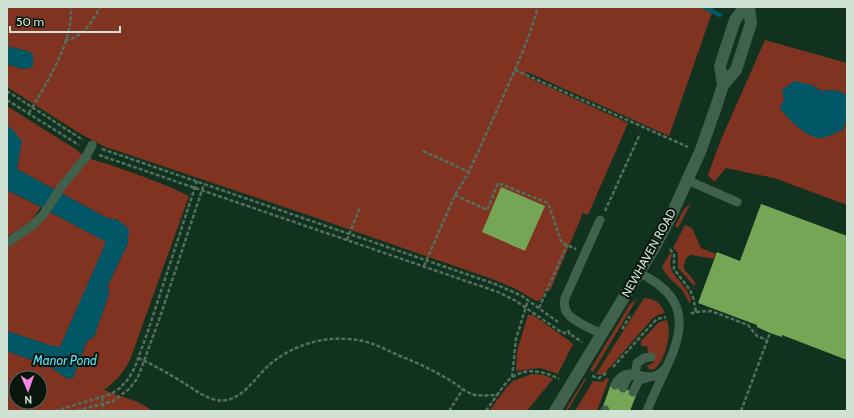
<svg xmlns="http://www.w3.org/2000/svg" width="854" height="418" viewBox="0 0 854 418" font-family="Cabin,sans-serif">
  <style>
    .green { fill: #803321; fill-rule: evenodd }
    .water { fill: #025766 }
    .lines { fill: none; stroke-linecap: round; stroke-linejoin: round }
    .stream { stroke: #025766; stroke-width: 4.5 }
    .building { fill: #74a656 }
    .path { stroke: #536f5d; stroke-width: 2.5; stroke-dasharray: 4 2; stroke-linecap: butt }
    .lane { stroke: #40624c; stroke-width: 9 }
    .secondary { stroke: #40624c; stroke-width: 12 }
    .labels { text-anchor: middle; stroke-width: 4; stroke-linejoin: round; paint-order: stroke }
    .street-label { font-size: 12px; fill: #cfe2d4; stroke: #09160d }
    .water-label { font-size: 13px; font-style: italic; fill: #5ae0fd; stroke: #09160d }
  </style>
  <rect width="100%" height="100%" fill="#11321e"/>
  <path class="green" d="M7,7H714L669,136L527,72L525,76L628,123L588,215L583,213L550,291L546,289L541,300L536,301L516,289L495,280L299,212L103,146L79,133L7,87V64L22,69L33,67V54L27,51L7,46Z
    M765,40L847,63V96C840,89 830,90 821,91L812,85L784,100L780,108L786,116L807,134L843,130L847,117V205L774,178L726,168L714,182L708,175L720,142Z
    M7,106L77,150C88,161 105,162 119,168C143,176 167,185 189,196L130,360C123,373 116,381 104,390L138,402L153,411H7V351L49,366L68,379L73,378L87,341L94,337L109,294L108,285L128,243L118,220L107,218L17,169L19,156L11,128L7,126ZM16,378H40V402H16Z
    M7,190L41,207L31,221L7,237Z
    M691,203L678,228L675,226L684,209Z
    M50,212L107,242L60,347L52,346L7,331V248L37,225Z
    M685,225L692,228L701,248L716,254L714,259L692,255C685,256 684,262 684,269L695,282V287L678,268V253L673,248Z
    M670,253L672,255C666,271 677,276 685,288C688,291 689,295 691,299L690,304C687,300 685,294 682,290C675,282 666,277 662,267Z
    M644,298C654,298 661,303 665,313L658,315L652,319L605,373L600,375L596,374Z
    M637,299L593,372L590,370L630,304Z
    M528,315H533L571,342L573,345L571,348L558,374L540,368L516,371L517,351Z
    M667,320C672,336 666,357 655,369L650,370L647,366L654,362L653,353H648L647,346H641V341L659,322Z
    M532,374C540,374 546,375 553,379L527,411H489L506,388L513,381Z
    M585,378L586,379L568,410L566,409Z
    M607,378L609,379L597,411H575L593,381L602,382Z"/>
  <path class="water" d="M7,46L27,51L33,54V67L22,69L7,64Z
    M794,81L812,85L821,91C830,90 840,89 847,96V117L843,130C836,132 826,139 819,138C805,136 788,119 780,108L784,100L782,90Z
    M7,126L11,128L22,141L17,169L107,218L118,220L129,229L128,243L108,285L109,294L94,337L87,341L73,378L68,379L49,366L7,351V331L52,346L60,347L106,242L28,200L7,190Z"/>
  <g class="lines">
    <path class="stream" d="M704,7L720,15"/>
  </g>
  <path class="building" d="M501,187L545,206L525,251L482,232Z
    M761,204L847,236V360L782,335V337L770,333L757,327V325L698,303L717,252L740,261Z
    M611,384L637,393L630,411H609L602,409Z"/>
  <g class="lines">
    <path class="path" d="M65,40C82,39 93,21 100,7
      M515,70L688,147
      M7,91L83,140
      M7,100L79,145
      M29,113C46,84 73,42 71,7
      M102,149L495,284L522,296L558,322
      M423,151L469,172
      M99,155L498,292L516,301L561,332L570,334
      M455,195L487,210L498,183L548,203L562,243L576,249
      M605,211L640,134
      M347,240L360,207
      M670,249L674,255V269L690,290L693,297L696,312L689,314
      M424,266L455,195L469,172L515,70L528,38L538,7
      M539,308L567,245
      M696,312L711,311L748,325L757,336L767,340
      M622,329L630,316
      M568,330L570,334L582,342
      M138,358C154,365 169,374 184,383C194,389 203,397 216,400C242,405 256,374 274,361C294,346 320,337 345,339C367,339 380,347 400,356C415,362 431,369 446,378C456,383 464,392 475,395C482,396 490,395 497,395C501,390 505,383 511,378C526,367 544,371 559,379
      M613,367L653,323L657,319L666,317
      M592,376L599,378L608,372
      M512,377L516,339L528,300
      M102,397L104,411
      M55,411L111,394L120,388L129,378L135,367L148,331L197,181
      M77,411L113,401L129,389L137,379L140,372L160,317L204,184
      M449,411L463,389
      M486,411L497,395
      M741,411L770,333"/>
    <path class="lane" d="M687,180L737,202
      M600,220L565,298C564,303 564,307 566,311C571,321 592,329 602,334
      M7,243L33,225L43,215L62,186L86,157L92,145
      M639,273C713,307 666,360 647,411
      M615,385C629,359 647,390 665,369
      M623,388L628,377L635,374L637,363L644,358L651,357
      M633,392L639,380L647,378
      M605,411V410"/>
    <path class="secondary" d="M723,85L736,70L751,23L749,7
      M555,411L654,248L671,216L700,152L716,107L723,85L720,66L735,20L745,7"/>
  </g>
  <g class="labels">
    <g class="street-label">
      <text transform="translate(649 253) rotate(-61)" y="4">NEWHAVEN ROAD</text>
    </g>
    <g class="water-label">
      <text x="65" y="365">Manor Pond</text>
    </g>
  </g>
  <rect width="854" height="418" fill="none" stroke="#cfe2d4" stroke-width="16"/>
  <g transform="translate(28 390) rotate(178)"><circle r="19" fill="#09160d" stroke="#58685d"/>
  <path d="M0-3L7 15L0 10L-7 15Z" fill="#fb87e5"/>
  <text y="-6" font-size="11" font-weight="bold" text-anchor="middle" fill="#cfe2d4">N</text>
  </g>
  <path d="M10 26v6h110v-6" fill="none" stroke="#cfe2d4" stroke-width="2"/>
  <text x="16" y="26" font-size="12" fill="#cfe2d4" stroke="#09160d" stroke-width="3" paint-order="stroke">50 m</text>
</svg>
